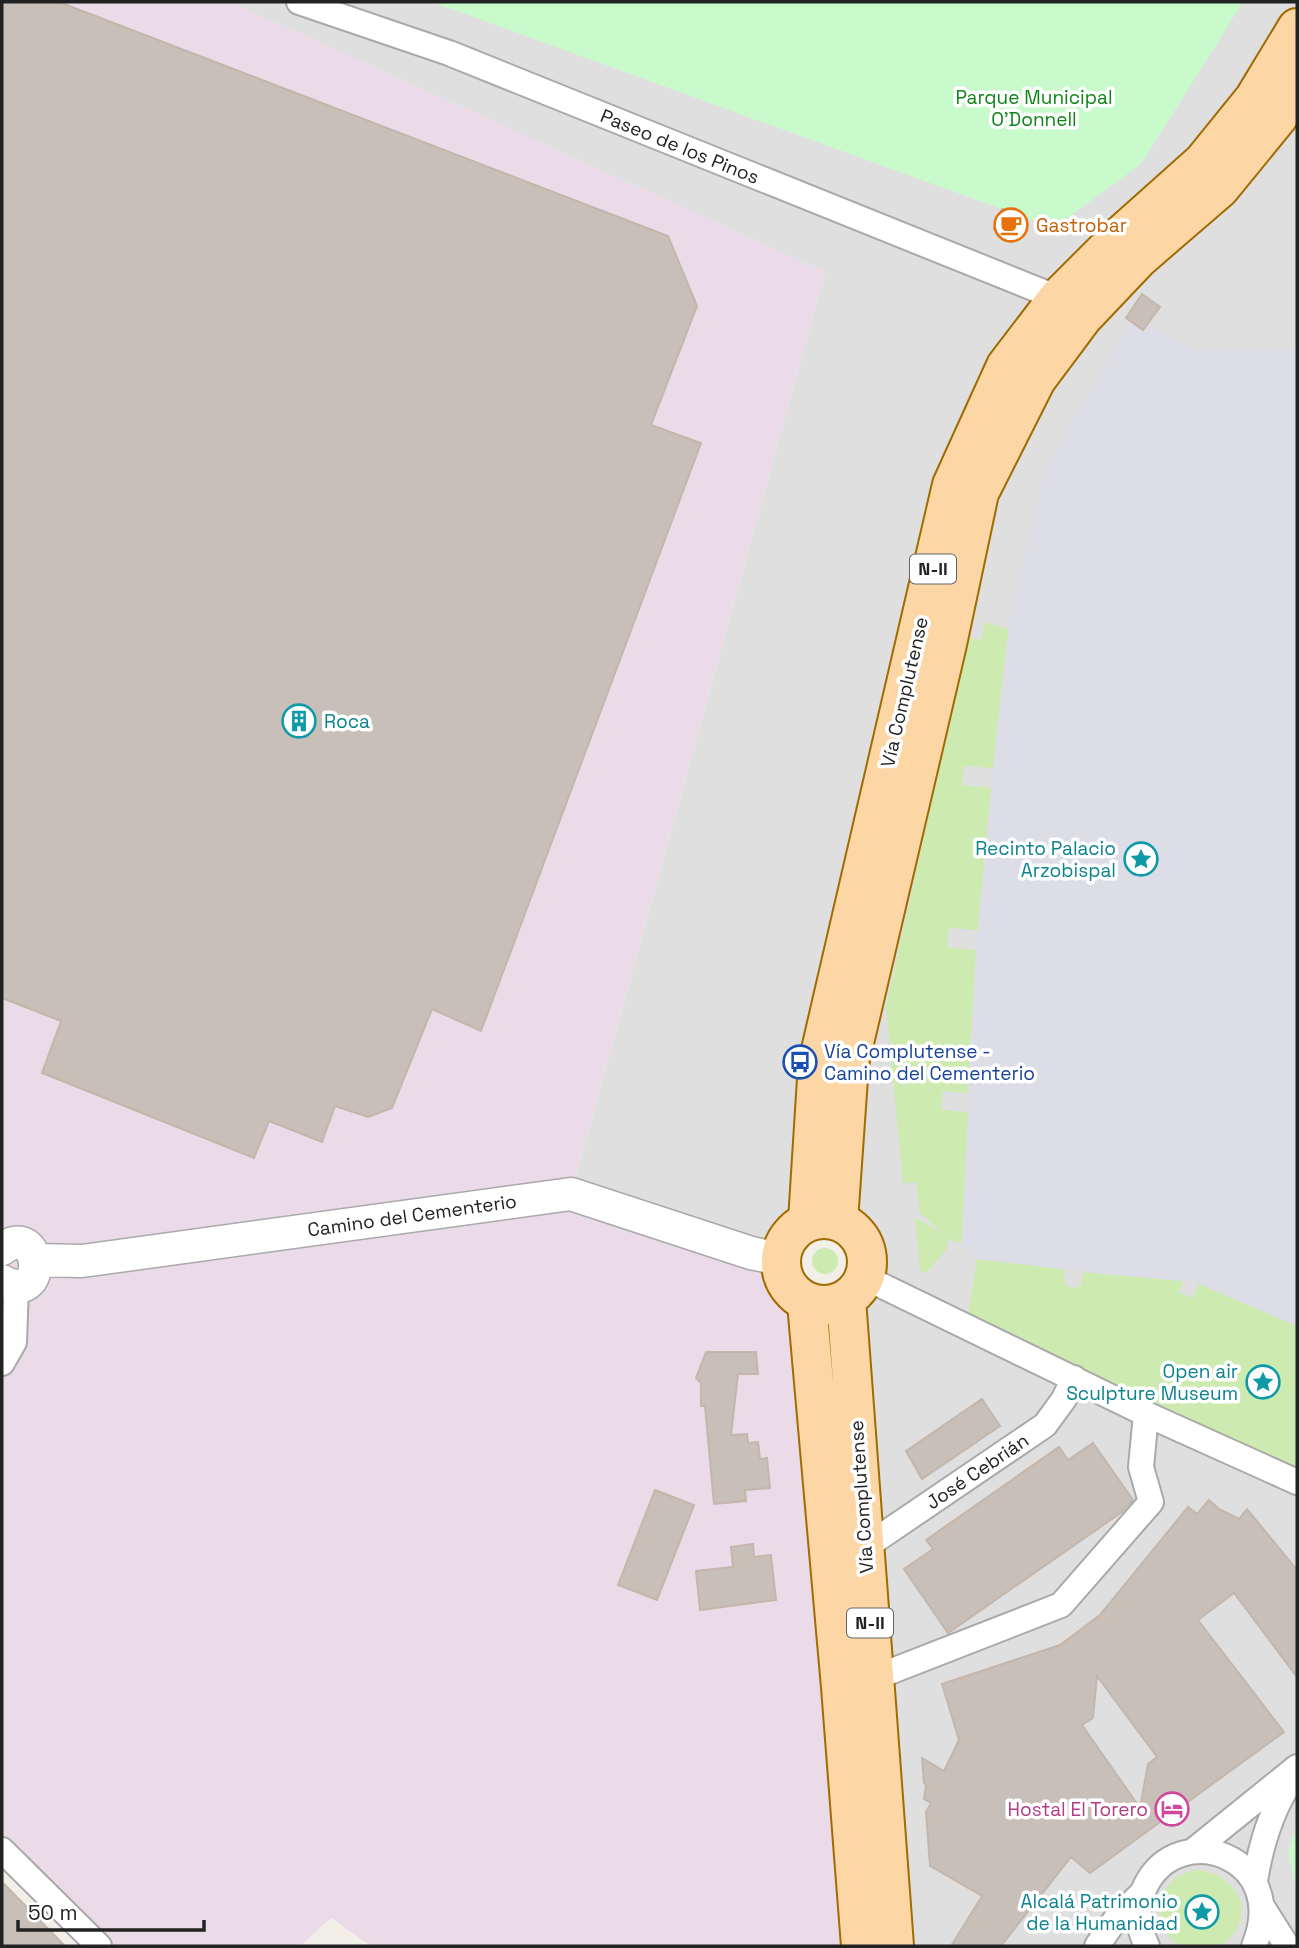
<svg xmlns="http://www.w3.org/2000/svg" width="1299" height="1948" viewBox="0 0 1299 1948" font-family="'Space Grotesk',sans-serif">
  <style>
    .residential { fill: #e0dfdf }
    .industrial { fill: #ebdbe8 }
    .grass { fill: #cdebb0 }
    .park { fill: #c8facc }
    .plaza { fill: #dddde8 }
    .building { fill: #c7bfb8; stroke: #c4b6ab; stroke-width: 2; fill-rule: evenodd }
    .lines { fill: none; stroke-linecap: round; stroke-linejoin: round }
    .minor-casing { stroke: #a9a9a9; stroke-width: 28 }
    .tertiary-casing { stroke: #a9a9a9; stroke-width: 35 }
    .primary-casing { stroke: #a06b00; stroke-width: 42 }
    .minor { stroke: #fff; stroke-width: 24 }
    .tertiary { stroke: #fff; stroke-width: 32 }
    .primary { stroke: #fcd6a4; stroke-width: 38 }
    .labels { text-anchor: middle; stroke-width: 7; stroke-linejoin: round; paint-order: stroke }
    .shield { fill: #fff; stroke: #646464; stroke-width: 2 }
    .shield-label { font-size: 18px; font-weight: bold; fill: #222 }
    .park-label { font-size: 19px; fill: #0c8416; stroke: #fff }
    .street-label { font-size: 19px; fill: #222; stroke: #fff }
    .food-label { font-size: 19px; fill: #c56008; stroke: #fff; text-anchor: start }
    .culture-label { font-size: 19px; fill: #0d838f; stroke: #fff; text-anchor: end }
    .transit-label { font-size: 19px; fill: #164399; stroke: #fff; text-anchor: start }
    .hotel-label { font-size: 19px; fill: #b23c85; stroke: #fff; text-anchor: end }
  </style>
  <rect width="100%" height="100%" fill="#f2efe9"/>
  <path class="residential" d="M230,2H1297V1946H894L846,1299L866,1270V1250L862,1240L851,1228L793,1232L783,1246L571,1194L825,272Z"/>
  <path class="industrial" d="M2,2H230L825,272L571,1193L780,1268L786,1284L798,1298L861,1946H371L331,1918L300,1946H99L2,1850Z"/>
  <path class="grass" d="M984,622L1009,629L993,768L964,766L962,785L991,788L978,930L949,928L947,947L976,950L968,1093L943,1091L941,1110L968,1112L962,1243L948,1239L947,1249L926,1273L920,1270L915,1219L917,1218L946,1236L920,1213L916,1182L903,1184L886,1006L969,637L982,640Z
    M812 1261a13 13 0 1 1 26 0a13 13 0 1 1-26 0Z
    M977,1259L1063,1269L1065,1285L1073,1289L1081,1285L1083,1272L1183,1281L1179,1292L1193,1298L1199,1283L1297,1326V1474L967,1321Z
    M1194,1870C1241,1872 1259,1919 1221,1946H1180C1158,1933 1152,1903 1170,1883C1176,1876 1186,1873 1194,1870Z"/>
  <path class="park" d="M432,2H1243L1141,164L1054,228Z
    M1297,1825V1889L1288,1854Z"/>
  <path class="plaza" d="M1131,321L1143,330L1147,324L1193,350H1297V1326L1185,1278L1183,1281L1083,1272L1082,1268L1063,1269L977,1259L962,1243L976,950L1001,693L1011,609L1046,468Z"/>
  <path class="building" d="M2,2H59L668,236L697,306L651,425L701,443L481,1031L432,1009L392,1108L368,1117L335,1106L322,1142L269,1121L254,1158L42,1073L61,1021L2,998Z
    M1002,209L1027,219L1019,239L994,229Z
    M1142,294L1160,307L1143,330L1126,318Z
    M706,1352H756L758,1374H738L731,1435L747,1434L748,1443L758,1442L760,1459L767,1458L770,1488L745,1490L746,1501L714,1504L705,1406H701V1383L696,1378Z
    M982,1399L1000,1426L922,1479L906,1451Z
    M1093,1443L1133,1500L1122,1512L948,1633L904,1569L933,1549L926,1540L1059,1447L1068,1460Z
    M655,1490L694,1505L657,1600L618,1585Z
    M1209,1500L1219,1509L1239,1519L1247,1509L1297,1570V1677L1234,1593L1198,1620L1284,1732L1090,1873L1071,1857L1001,1946H951L982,1896L930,1866L926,1812L931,1803L924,1799L926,1785L924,1783L922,1758L944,1771L959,1740L942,1684L1060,1645L1100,1615L1188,1507L1197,1514ZM1097,1676L1157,1757L1148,1764L1140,1808L1082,1725L1093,1718Z
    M753,1544L754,1557L771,1555L776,1600L700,1610L696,1571L733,1567L731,1547Z
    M2,1882L65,1946H2Z"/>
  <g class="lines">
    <defs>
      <path id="minor" d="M299,2L449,53L1058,298
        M864,1277L1146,1414L1297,1482
        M2,1363L14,1342L16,1286
        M864,1548L1045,1425L1064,1399L1074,1378
        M874,1678L1061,1605L1151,1502L1141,1467L1146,1414
        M2,1850L99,1946
        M1193,1851L1297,1767
        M1255,1881C1261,1844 1271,1809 1293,1778
        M1263,1908L1287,1946
        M1097,1946L1115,1920L1141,1894
        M1147,1946C1137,1926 1135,1905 1146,1885C1180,1818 1291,1857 1254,1946"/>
      <path id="tertiary" d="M2,1249C42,1218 50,1308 2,1281
        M36,1260L82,1261L571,1194L751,1253L780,1259"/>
      <path id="primary" d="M781 1262a43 43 0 1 1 86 0a43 43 0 1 1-86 0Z
        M808,1221L818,1063L952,485L1006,366L1058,298L1118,238L1203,162L1254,99L1297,28
        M838,1221L849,1064L947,644L979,493L1036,380L1083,317L1139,258L1220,188L1278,117L1297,83
        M846,1299L894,1946
        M807,1303L841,1687L861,1946"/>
    </defs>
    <use href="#minor" class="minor-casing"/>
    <use href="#tertiary" class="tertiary-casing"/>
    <use href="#primary" class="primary-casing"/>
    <use href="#minor" class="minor"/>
    <use href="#tertiary" class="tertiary"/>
    <use href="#primary" class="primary"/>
  </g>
  <defs>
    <symbol id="cafe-ring" viewBox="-11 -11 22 22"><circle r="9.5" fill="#fff" stroke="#e8710a" stroke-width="1.5"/><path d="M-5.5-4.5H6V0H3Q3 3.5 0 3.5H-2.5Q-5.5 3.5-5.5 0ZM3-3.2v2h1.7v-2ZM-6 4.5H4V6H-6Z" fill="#e8710a"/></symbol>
    <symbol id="building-ring" viewBox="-11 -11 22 22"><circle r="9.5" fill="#fff" stroke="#0f9aa8" stroke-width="1.5"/><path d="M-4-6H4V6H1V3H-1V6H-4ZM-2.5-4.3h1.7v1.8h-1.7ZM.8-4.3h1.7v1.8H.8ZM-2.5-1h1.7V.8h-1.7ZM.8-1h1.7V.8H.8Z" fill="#0f9aa8"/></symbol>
    <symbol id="sight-ring" viewBox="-11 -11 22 22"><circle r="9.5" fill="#fff" stroke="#0f9aa8" stroke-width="1.5"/><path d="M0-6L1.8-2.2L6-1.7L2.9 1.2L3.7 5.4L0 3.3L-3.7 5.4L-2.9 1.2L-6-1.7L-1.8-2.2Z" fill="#0f9aa8"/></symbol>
    <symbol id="bus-ring" viewBox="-11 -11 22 22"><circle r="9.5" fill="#fff" stroke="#1a4fb4" stroke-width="1.5"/><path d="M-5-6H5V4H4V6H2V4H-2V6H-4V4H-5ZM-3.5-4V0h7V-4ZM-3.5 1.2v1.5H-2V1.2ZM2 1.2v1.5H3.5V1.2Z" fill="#1a4fb4"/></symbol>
    <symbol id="hotel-ring" viewBox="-11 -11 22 22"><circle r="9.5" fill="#fff" stroke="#d1479c" stroke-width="1.5"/><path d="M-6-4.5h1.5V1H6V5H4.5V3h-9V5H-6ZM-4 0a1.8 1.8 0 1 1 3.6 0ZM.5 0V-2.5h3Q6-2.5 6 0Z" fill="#d1479c"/></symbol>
  </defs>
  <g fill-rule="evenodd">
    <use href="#cafe-ring" x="992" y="206" width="38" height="38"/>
    <use href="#building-ring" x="280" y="702" width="38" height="38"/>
    <use href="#sight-ring" x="1122" y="840" width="38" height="38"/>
    <use href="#bus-ring" x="781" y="1043" width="38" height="38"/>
    <use href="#sight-ring" x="1244" y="1363" width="38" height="38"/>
    <use href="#hotel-ring" x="1153" y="1790" width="38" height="38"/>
    <use href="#sight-ring" x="1183" y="1893" width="38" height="38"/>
  </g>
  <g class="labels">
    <g class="shield">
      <rect x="910" y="554.5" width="46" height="29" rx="5"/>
      <rect x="847" y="1608.5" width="46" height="29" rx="5"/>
    </g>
    <g class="shield-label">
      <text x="933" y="575">N-II</text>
      <text x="870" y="1629">N-II</text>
    </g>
    <g class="park-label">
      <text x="1034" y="104">Parque Municipal<tspan x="1034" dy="22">O'Donnell</tspan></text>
    </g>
    <g class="street-label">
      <text transform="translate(680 146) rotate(22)" y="7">Paseo de los Pinos</text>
      <text transform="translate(904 692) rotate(-77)" y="7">Vía Complutense</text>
      <text transform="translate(412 1215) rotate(-8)" y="7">Camino del Cementerio</text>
      <text transform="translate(977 1471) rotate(-34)" y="7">José Cebrián</text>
      <text transform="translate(861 1497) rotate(-94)" y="7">Vía Complutense</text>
    </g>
    <g class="food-label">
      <text x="1036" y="232">Gastrobar</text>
    </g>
    <g class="culture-label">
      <text x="324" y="728" text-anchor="start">Roca</text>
      <text x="1116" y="855">Recinto Palacio<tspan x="1116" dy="22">Arzobispal</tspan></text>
      <text x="1238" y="1378">Open air<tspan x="1238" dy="22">Sculpture Museum</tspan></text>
      <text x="1178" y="1908">Alcalá Patrimonio<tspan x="1178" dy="22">de la Humanidad</tspan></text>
    </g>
    <g class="transit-label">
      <text x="824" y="1058">Vía Complutense -<tspan x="824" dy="22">Camino del Cementerio</tspan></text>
    </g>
    <g class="hotel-label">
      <text x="1148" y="1816">Hostal El Torero</text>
    </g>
  </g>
  <rect width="1299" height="1948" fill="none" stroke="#222222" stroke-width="7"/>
  <path d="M18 1920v10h186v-10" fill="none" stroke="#222222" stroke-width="3.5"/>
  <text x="28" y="1920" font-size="21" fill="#222222" stroke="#ffffff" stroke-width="5" paint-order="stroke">50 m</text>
</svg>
